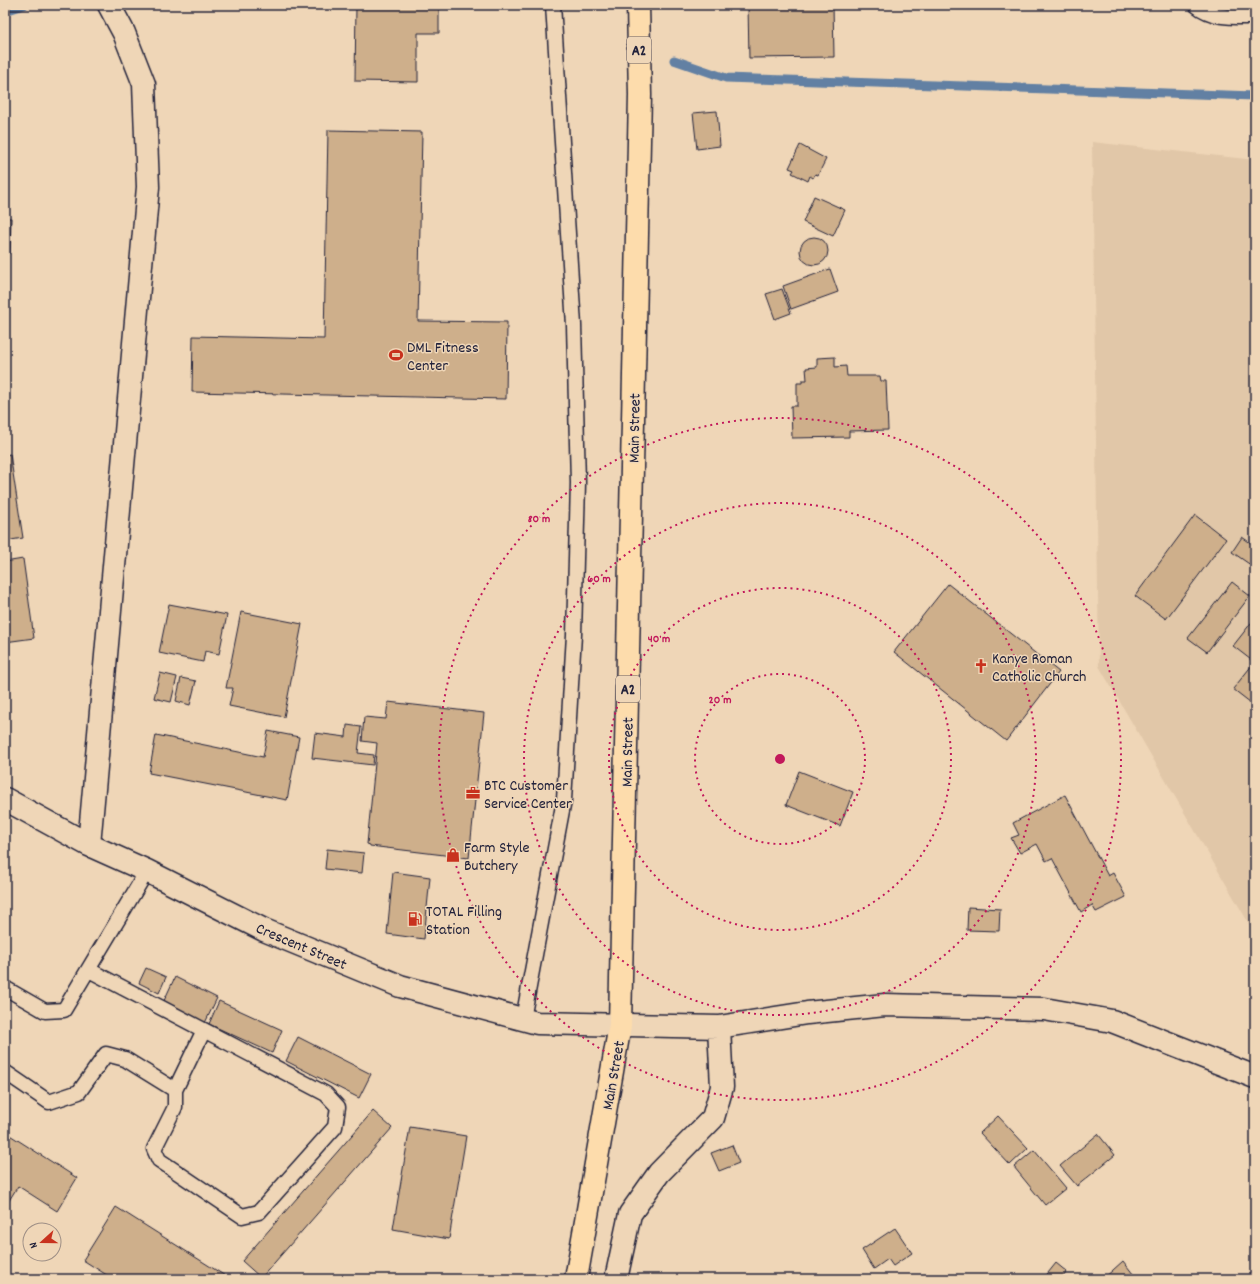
<svg xmlns="http://www.w3.org/2000/svg" width="1260" height="1284" viewBox="0 0 1260 1284" font-family="Dekko,sans-serif">
  <style>
    .built { fill: #e1c7a8 }
    .lines { fill: none; stroke-linecap: round; stroke-linejoin: round }
    .stream { stroke: #6280a3; stroke-width: 9 }
    .building { fill: #ceaf8b; stroke: #22223b }
    .service-casing { stroke: #22223b; stroke-width: 17 }
    .minor-casing { stroke: #22223b; stroke-width: 25 }
    .trunk-casing { stroke: #22223b; stroke-width: 25 }
    .service { stroke: #efd6b7; stroke-width: 14 }
    .minor { stroke: #efd6b7; stroke-width: 22 }
    .trunk { stroke: #fddcac; stroke-width: 22 }
    .ring { fill: none; stroke: #c2185b; stroke-width: 2; stroke-dasharray: 2 4 }
    .labels { text-anchor: middle; stroke-width: 3; stroke-linejoin: round; paint-order: stroke }
    .shield { fill: #efd6b7; stroke: #605860; stroke-width: 1 }
    .shield-label { font-size: 15px; font-weight: bold; fill: #22223b }
    .poi-label { font-size: 16px; fill: #22223b; stroke: #efd6b7; text-anchor: start }
    .street-label { font-size: 16px; fill: #22223b; stroke: #efd6b7 }
    .centre { fill: #c2185b; stroke: #efd6b7; stroke-width: 2 }
    .ring-label { font-size: 12px; text-anchor: middle; font-weight: bold; fill: #c2185b; stroke: #efd6b7; stroke-width: 3; stroke-linejoin: round; paint-order: stroke }
  </style>
  <rect width="100%" height="100%" fill="#efd6b7"/>
  <filter id="ink" filterUnits="userSpaceOnUse"><feTurbulence type="fractalNoise" baseFrequency=".025" numOctaves="2"/><feDisplacementMap in="SourceGraphic" scale="8" xChannelSelector="R" yChannelSelector="G"/><feConvolveMatrix kernelMatrix="1 2 1 2 8 2 1 2 1" color-interpolation-filters="sRGB"/></filter>
  <g filter="url(#ink)">
    <path class="built" d="M1092,142L1255,160V934L1099,666Z"/>
    <g class="lines">
      <path class="stream" d="M5,11L24,5
        M674,60L726,78L1255,96"/>
    </g>
    <path class="building" d="M356,5H439V33H418V82L355,81Z
      M748,5H833L834,57L749,58Z
      M717,111L720,146L697,149L693,113Z
      M328,130L422,132L418,321L507,322L506,399L192,392L193,336L324,339Z
      M800,145L826,159L818,175L815,174L813,178L810,176L808,181L792,173L794,170L789,168Z
      M814,196L845,210L833,236L803,222Z
      M5,218H11L10,253H5Z
      M800 251a14 14 0 1 1 28 0a14 14 0 1 1-28 0Z
      M830,269L838,292L791,309L783,286Z
      M782,289L791,313L775,319L766,294Z
      M835,357V367L846,366L847,376H880L881,381H886L888,430L849,431V437L792,438L791,406H797V383H802V380H807L806,368L817,367V358Z
      M10,454L23,538L5,541V455Z
      M1195,515L1226,539L1166,619L1135,596Z
      M1242,537L1255,546V568L1232,552Z
      M23,559L34,638L5,642V562Z
      M1232,582L1250,596L1207,652L1188,638Z
      M948,584L1059,672L1006,741L894,652Z
      M169,604L227,615L219,654L205,651L203,662L159,653Z
      M241,612L302,624L284,717L229,706L233,688H226Z
      M1255,618V663L1233,646Z
      M1253,664L1255,666V706L1233,689Z
      M160,673L177,677L171,702L154,698Z
      M181,678L196,681L190,705L176,701Z
      M388,702L484,713L469,858L370,846V845L367,844L377,743L362,741L364,717L386,719Z
      M347,725L361,727L358,753L374,755L373,765L312,758L315,733L346,737Z
      M268,731L299,737L287,800L149,773L156,735L263,757Z
      M799,771L853,792L840,826L786,805Z
      M1065,795L1108,876L1113,873L1126,897L1096,912L1092,905L1081,912L1052,858L1046,861L1037,844L1020,853L1011,838L1019,835L1013,823Z
      M327,849L364,853L362,873L325,869Z
      M393,872L430,877L424,939L387,934Z
      M968,907L1000,909L999,931L967,930Z
      M146,968L166,977L159,993L139,983Z
      M175,977L217,998L204,1025L162,1005Z
      M219,1001L282,1030L272,1053L209,1024Z
      M298,1037L371,1074L359,1098L286,1061Z
      M373,1111L392,1128L261,1278L242,1261Z
      M998,1116L1028,1148L1010,1165L980,1133Z
      M410,1127L466,1136L449,1239L393,1229Z
      M5,1132L77,1178L57,1211L18,1186L5,1207Z
      M1098,1134L1115,1155L1077,1186L1060,1166Z
      M732,1145L739,1163L719,1171L711,1153Z
      M1034,1150L1066,1188L1045,1205L1014,1167Z
      M116,1207L230,1279H113L83,1260Z
      M895,1228L912,1253L893,1266L888,1259L874,1269L862,1250Z
      M1123,1261L1137,1279H1103Z
      M1056,1263L1067,1272L1061,1279H1045L1044,1278Z"/>
    <g class="lines">
      <defs>
        <path id="service" d="M1196,5C1213,19 1234,17 1255,17
          M5,988L45,1011L64,1010L147,871
          M523,1019L564,800L574,635L578,483L574,325L553,5
          M5,1072L49,1102L79,1092L106,1054L125,1059L175,1090V1107L154,1149L159,1160L242,1216L259,1212L335,1127L338,1107L326,1094L89,970
          M175,1090L204,1030"/>
        <path id="minor" d="M5,799L89,845L147,871L264,930L400,986L537,1023L719,1027L807,1013L885,1005L1044,1009L1112,1021L1255,1077
          M89,845L148,187L144,84L124,33L109,5
          M616,1279L630,1214L659,1173L713,1118L722,1087L719,1027"/>
        <path id="trunk" d="M576,1279L620,1025L640,95L638,5"/>
      </defs>
      <use href="#service" class="service-casing"/>
      <use href="#minor" class="minor-casing"/>
      <use href="#trunk" class="trunk-casing"/>
      <use href="#service" class="service"/>
      <use href="#minor" class="minor"/>
      <use href="#trunk" class="trunk"/>
    </g>
  </g>
  <g class="ring">
    <circle cx="780" cy="759" r="85"/>
    <circle cx="780" cy="759" r="171"/>
    <circle cx="780" cy="759" r="256"/>
    <circle cx="780" cy="759" r="341"/>
  </g>
  <defs>
    <symbol id="stadium-bare" viewBox="-9 -9 18 18"><path d="M0-5a6.5 5 0 1 0 0 10a6.5 5 0 1 0 0-10ZM-3.5-1.8h7v3.6h-7Z" fill="#c8321e" stroke="#efd6b7" stroke-width="2.5" paint-order="stroke"/></symbol>
    <symbol id="church-bare" viewBox="-9 -9 18 18"><path d="M-1.2-6h2.4v3.5h3.3v2.4h-3.3V6h-2.4V-.1h-3.3v-2.4h3.3Z" fill="#c8321e" stroke="#efd6b7" stroke-width="2.5" paint-order="stroke"/></symbol>
    <symbol id="office-bare" viewBox="-9 -9 18 18"><path d="M-6-3h4V-5.5h4V-3h4V5H-6ZM-1-4.5V-3h2v-1.5ZM-6 0V1H6V0Z" fill="#c8321e" stroke="#efd6b7" stroke-width="2.5" paint-order="stroke"/></symbol>
    <symbol id="shop-bare" viewBox="-9 -9 18 18"><path d="M-5-2.5h2.3a2.7 3.5 0 0 1 5.4 0H5L5.5 6h-11ZM-1.5-2.5h3a1.5 2.3 0 0 0-3 0Z" fill="#c8321e" stroke="#efd6b7" stroke-width="2.5" paint-order="stroke"/></symbol>
    <symbol id="fuel-bare" viewBox="-9 -9 18 18"><path d="M-5.5-6h7V0h2V4h1.3V-2.5L3-4.5l.8-.8L6-3V5H2.5V1h-1V6h-7ZM-4.2-4.7v3.2H.2V-4.7Z" fill="#c8321e" stroke="#efd6b7" stroke-width="2.5" paint-order="stroke"/></symbol>
  </defs>
  <g fill-rule="evenodd">
    <use href="#stadium-bare" x="386" y="345" width="20" height="20"/>
    <use href="#church-bare" x="971" y="656" width="20" height="20"/>
    <use href="#office-bare" x="463" y="783" width="20" height="20"/>
    <use href="#shop-bare" x="443" y="845" width="20" height="20"/>
    <use href="#fuel-bare" x="405" y="909" width="20" height="20"/>
  </g>
  <g class="labels">
    <g class="shield">
      <rect x="627" y="37" width="24" height="26" rx="3"/>
      <rect x="616" y="676" width="24" height="26" rx="3"/>
    </g>
    <g class="shield-label">
      <text x="639" y="55">A2</text>
      <text x="628" y="694">A2</text>
    </g>
    <g class="poi-label">
      <text x="407" y="352">DML Fitness<tspan x="407" dy="18">Center</tspan></text>
      <text x="992" y="663">Kanye Roman<tspan x="992" dy="18">Catholic Church</tspan></text>
      <text x="484" y="790">BTC Customer<tspan x="484" dy="18">Service Center</tspan></text>
      <text x="464" y="852">Farm Style<tspan x="464" dy="18">Butchery</tspan></text>
      <text x="426" y="916">TOTAL Filling<tspan x="426" dy="18">Station</tspan></text>
    </g>
    <g class="street-label">
      <text transform="translate(633 428) rotate(-89)" y="6">Main Street</text>
      <text transform="translate(626 752) rotate(-89)" y="6">Main Street</text>
      <text transform="translate(302 945) rotate(23)" y="6">Crescent Street</text>
      <text transform="translate(612 1075) rotate(-80)" y="6">Main Street</text>
    </g>
  </g>
  <circle cx="780" cy="759" r="6" class="centre"/>
  <g class="ring-label">
    <text x="539" y="522">80 m</text>
    <text x="599" y="582">60 m</text>
    <text x="659" y="642">40 m</text>
    <text x="720" y="703">20 m</text>
  </g>
  <rect width="1260" height="1284" fill="none" stroke="#efd6b7" stroke-width="20"/>
  <rect x="10" y="10" width="1240" height="1264" fill="none" stroke="#22223b" stroke-width="1.5" filter="url(#ink)"/>
  <g transform="translate(42 1242) rotate(249)"><circle r="19" fill="#efd6b7" stroke="#9d8e85"/>
  <path d="M0-3L7 15L0 10L-7 15Z" fill="#c8321e"/>
  <text y="-6" font-size="11" font-weight="bold" text-anchor="middle" fill="#22223b">N</text>
  </g>
</svg>
